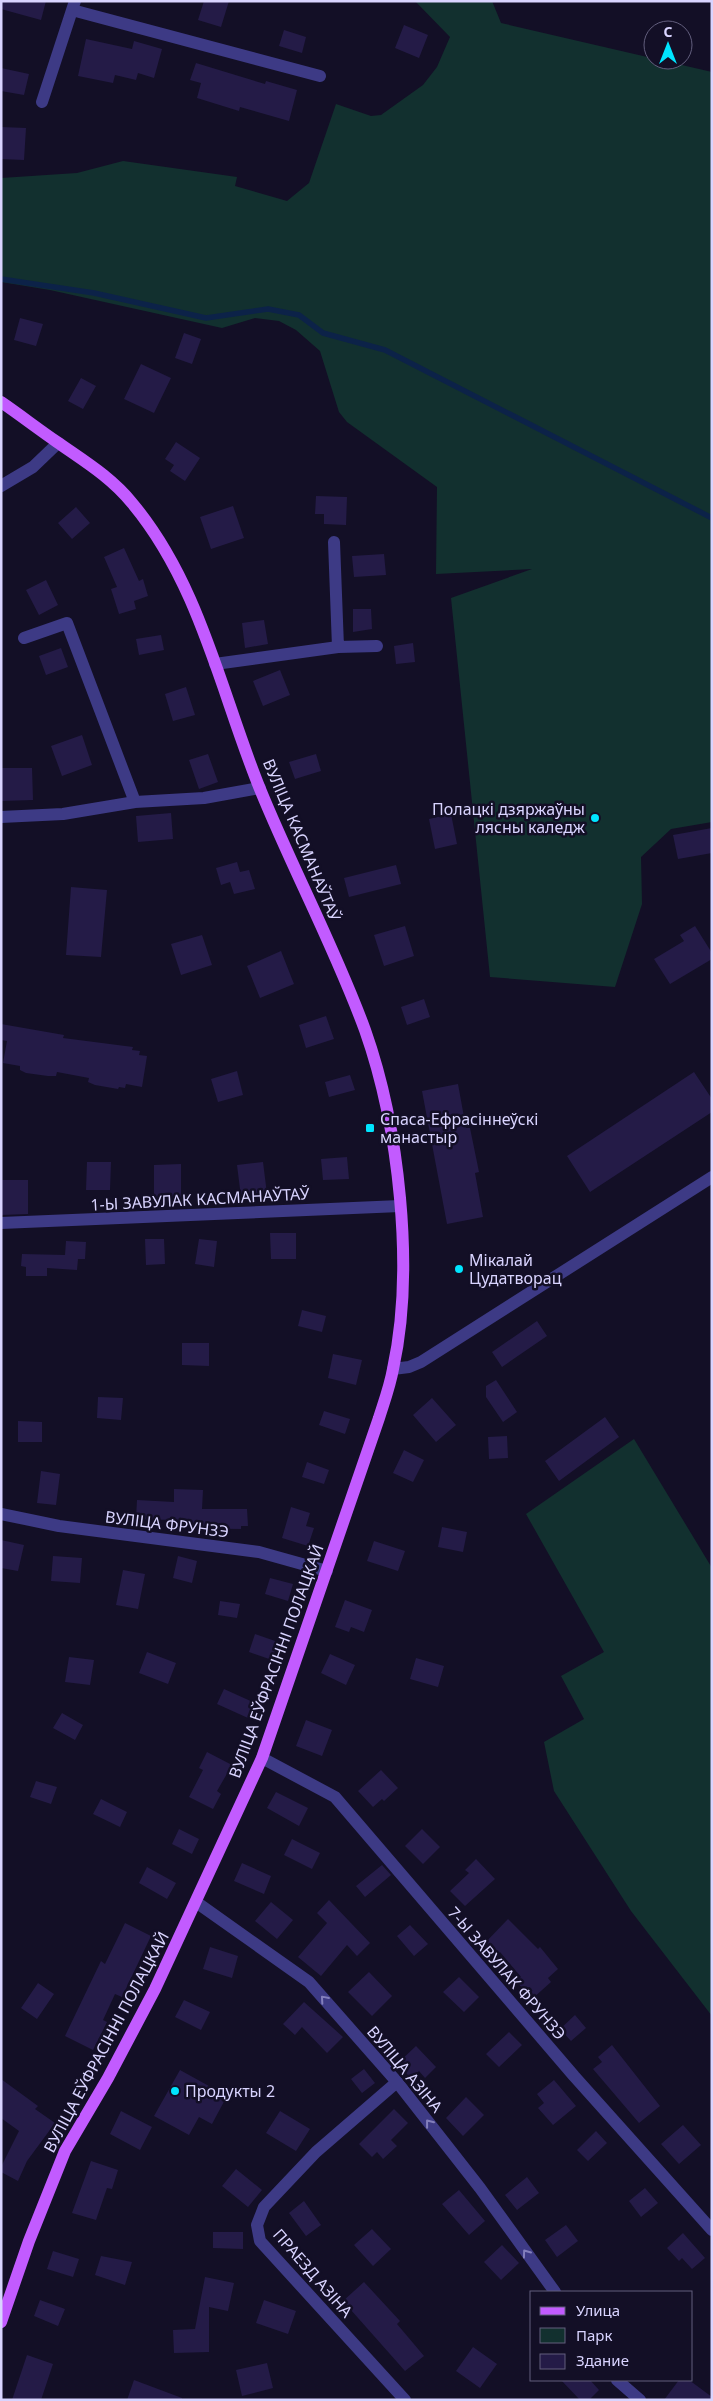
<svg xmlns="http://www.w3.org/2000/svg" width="713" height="2401" viewBox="0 0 713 2401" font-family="'Noto Sans',sans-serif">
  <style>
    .green { fill: #12302f }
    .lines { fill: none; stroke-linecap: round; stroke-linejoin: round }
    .stream { stroke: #0c2248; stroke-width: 5.5 }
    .building { fill: #241b47 }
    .minor { stroke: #3d3a85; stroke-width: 12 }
    .major { stroke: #c25bff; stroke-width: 12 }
    .oneway { stroke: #837fbc }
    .poi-dot { fill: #00e5ff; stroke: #130f26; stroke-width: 2 }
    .labels { text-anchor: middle; stroke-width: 5; stroke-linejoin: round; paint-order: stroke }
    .poi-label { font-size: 16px; fill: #d9d4ff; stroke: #130f26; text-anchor: start }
    .street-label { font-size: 16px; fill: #d9d4ff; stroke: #130f26 }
  </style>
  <rect width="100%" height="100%" fill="#130f26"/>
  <path class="green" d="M415,1H492L501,23L712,72V822L671,829L641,857L642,904L615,987L490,977L451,598L532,569L436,574L437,487L347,422L339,412L320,351L296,330L279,321L255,318L222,328L50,290L1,282V178L77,173L123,161L237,177L235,186L287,201L309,183L336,104L371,116L381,115L423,85L437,67L450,37Z
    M634,1439L712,1568V2016L631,1911L554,1791L544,1742L584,1719L561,1676L604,1652L526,1514Z"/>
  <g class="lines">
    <path class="stream" d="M1,279L94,293L206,318L268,309L299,315L323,333L385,350L712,518"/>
  </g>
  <path class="building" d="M1,1H46L41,20L1,9Z
    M204,1H229L221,27L198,20Z
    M404,25L428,35L419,58L395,48Z
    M284,30L306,37L302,53L279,46Z
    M86,39L132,49L134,41L162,49L154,78L138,73L136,80L115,75L113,83L78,76Z
    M196,63L265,84L266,81L297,90L289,121L240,107L239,111L197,98L201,83L190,80Z
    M1,68L29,74L24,95L1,91Z
    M1,127L26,128L24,160L1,159Z
    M20,318L43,324L36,346L14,340Z
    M184,333L201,339L192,364L175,358Z
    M141,364L171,378L154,413L124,399Z
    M81,378L96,386L83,409L68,401Z
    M176,442L200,458L185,481L170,471L174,465L165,459Z
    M316,496L347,497L346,525L324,524V514H315Z
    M233,506L244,538L211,549L200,517Z
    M76,507L90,523L72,539L58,523Z
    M124,548L139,581L143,579L148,596L134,601L136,609L119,614L111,589L117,587L104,557Z
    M384,554L386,575L354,577L352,556Z
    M46,580L58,605L39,615L26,590Z
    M353,609H371L372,629L353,632Z
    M264,620L268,644L245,648L242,623Z
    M161,635L164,650L139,655L136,639Z
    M413,643L415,662L396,664L394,646Z
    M61,648L68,667L46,675L39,656Z
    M280,670L290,695L263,706L253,681Z
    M186,687L195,715L173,721L165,694Z
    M82,735L92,765L62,776L51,746Z
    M208,754L218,782L199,789L189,760Z
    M316,754L321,771L295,779L289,762Z
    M1,768H32L33,800L1,801Z
    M171,813L173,839L138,842L136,816Z
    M451,814L457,844L435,849L429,819Z
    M712,828V853L678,859L673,835Z
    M237,862L240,872L249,870L255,889L234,894L230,882L221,885L216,868Z
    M396,865L401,884L349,897L344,878Z
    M71,887L107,890L101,957L66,955Z
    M405,926L414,956L384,966L374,935Z
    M695,926L712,953V959L670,984L654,959L684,941L680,935Z
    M202,935L212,965L181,975L171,944Z
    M281,951L294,984L260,998L247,966Z
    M424,999L430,1017L407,1025L401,1007Z
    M326,1016L334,1039L306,1048L299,1025Z
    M1,1024L64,1035L63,1038L133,1047L132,1050L140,1051L139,1055L147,1056L142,1087L126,1084L125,1088L119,1087L118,1089L95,1085L88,1082L89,1078L57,1072L56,1076H48L26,1073L20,1070V1066L3,1063L7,1041L1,1040Z
    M237,1071L243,1095L218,1102L211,1079Z
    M694,1072L712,1099V1112L590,1192L567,1156Z
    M350,1075L355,1090L329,1097L325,1082Z
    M458,1084L466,1128H470L479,1172L475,1173L483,1217L447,1224L422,1091Z
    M347,1157L349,1179L323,1180L321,1159Z
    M87,1162H111L110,1190H86Z
    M263,1162L267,1194L241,1197L237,1165Z
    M181,1164V1199L154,1200V1165Z
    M1,1180H28V1214L1,1215Z
    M270,1233H296V1259H271Z
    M145,1239H164L165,1264L146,1265Z
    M199,1239L217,1241L214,1267L195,1264Z
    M66,1241L86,1242L85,1259H78L77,1270L47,1268V1276H26V1267L21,1266L22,1254L65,1255Z
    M302,1310L326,1316L322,1332L298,1326Z
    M537,1321L547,1336L502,1367L492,1352Z
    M182,1343H209V1366L182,1365Z
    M333,1354L362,1360L356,1385L328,1378Z
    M496,1380L517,1412L503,1422L486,1397V1386Z
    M98,1397L123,1398L121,1420L97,1418Z
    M432,1398L456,1425L436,1442L413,1415Z
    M324,1411L350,1419L345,1434L319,1425Z
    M605,1417L619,1437L559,1481L545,1461Z
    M18,1421L42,1422V1442H18Z
    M507,1436L508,1458L489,1459L488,1437Z
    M404,1450L424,1460L413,1482L393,1473Z
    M307,1462L329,1470L324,1484L302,1477Z
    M41,1471L60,1474L56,1505L37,1503Z
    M174,1489L203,1490L202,1509H247L248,1526H241V1529L172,1528L173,1520L136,1519L137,1500L174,1502Z
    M291,1507L310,1513L306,1526L314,1528L308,1546L282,1538Z
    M442,1527L467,1532L463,1552L438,1547Z
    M1,1540L24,1545L18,1571L1,1568Z
    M374,1541L405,1551L398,1571L367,1561Z
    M53,1556L82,1558L80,1583L51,1581Z
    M178,1556L197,1561L192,1583L173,1578Z
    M123,1570L145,1574L138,1609L116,1605Z
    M270,1578L293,1584L288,1601L265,1594Z
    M345,1600L372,1610L364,1632L351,1627L349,1632L335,1627Z
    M220,1601L240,1604L237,1618L218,1615Z
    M255,1634L278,1642L272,1660L249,1652Z
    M147,1652L176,1663L168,1684L139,1673Z
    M330,1654L355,1665L346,1685L321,1673Z
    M69,1657L94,1660L90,1685L65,1682Z
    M416,1658L444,1666L438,1687L410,1679Z
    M224,1689L255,1703L248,1718L217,1704Z
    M62,1713L83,1725L75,1740L53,1728Z
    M306,1720L332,1730L322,1756L296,1746Z
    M207,1752L232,1765L217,1791L221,1794L213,1809L189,1797L203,1770L199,1768Z
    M381,1770L398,1788L384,1801L382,1799L373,1807L358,1791Z
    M36,1781L57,1787L51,1804L30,1797Z
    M276,1792L308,1808L299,1826L267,1808Z
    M101,1799L127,1812L120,1827L93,1814Z
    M179,1829L199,1839L192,1854L172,1844Z
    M422,1829L440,1847L423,1864L405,1846Z
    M292,1839L320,1853L312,1869L284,1855Z
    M476,1859L495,1879L465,1906L450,1891L469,1873L465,1870Z
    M242,1863L271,1876L264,1894L234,1881Z
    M382,1865L391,1875L365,1897L356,1886Z
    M147,1867L176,1883L167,1899L139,1883Z
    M329,1900L370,1943L357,1956L347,1945L321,1976L298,1957L327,1923L317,1913Z
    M271,1902L293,1920L277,1939L255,1921Z
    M508,1919L538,1949L540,1947L558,1969L548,1978L551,1982L532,1999L516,1981L521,1977L500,1952L496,1956L484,1944Z
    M125,1923L151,1936L122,1997L115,1994L103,2020L107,2022L93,2050L65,2036L101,1961L105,1964Z
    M410,1925L428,1944L414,1956L397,1936Z
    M210,1947L238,1956L232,1978L203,1969Z
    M369,1972L392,1996L372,2016L348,1992Z
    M459,1977L479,1997L464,2012L443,1992Z
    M38,1983L54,1994L37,2019L21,2008Z
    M184,2000L210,2012L201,2030L175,2017Z
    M304,2002L343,2037L327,2053L302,2027L295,2035L283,2024Z
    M575,2015L586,2028L571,2041L560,2029Z
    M509,2032L522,2045L499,2067L486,2054Z
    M612,2045L660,2106L639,2123L593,2069L602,2062L598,2057Z
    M416,2046L436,2067L425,2078L419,2071L411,2078L397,2064Z
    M364,2069L375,2083L362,2093L351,2079Z
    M180,2070L227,2096L212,2124L199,2117L189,2135L154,2116Z
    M1,2079L38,2106L35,2109L55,2123L27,2161L18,2181L1,2172V2167L19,2131L1,2118Z
    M554,2080L576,2106L553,2125L538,2108L544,2103L537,2094Z
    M466,2097L484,2115L463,2136L446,2118Z
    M394,2109L408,2123L391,2140L397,2146L383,2159L377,2152L372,2157L359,2144Z
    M121,2111L152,2127L140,2150L110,2134Z
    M280,2111L310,2129L296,2151L266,2133Z
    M683,2125L701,2145L679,2164L661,2144Z
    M596,2131L607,2143L588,2161L577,2150Z
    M91,2161L118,2170L112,2189L107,2188L96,2220L72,2213Z
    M236,2169L262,2190L248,2207L222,2186Z
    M527,2177L539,2193L517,2210L505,2195Z
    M645,2188L658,2203L641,2217L629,2201Z
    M459,2190L485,2221L469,2235L442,2204Z
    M304,2201L321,2225L306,2236L289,2213Z
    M566,2225L578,2241L557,2257L545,2240Z
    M372,2229L391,2249L373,2266L354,2245Z
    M213,2232H243V2249L213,2248Z
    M683,2233L705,2258L692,2269L682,2258L679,2261L667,2248Z
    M502,2245L519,2263L501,2280L484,2262Z
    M53,2251L79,2259L73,2277L47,2269Z
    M101,2256L132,2262L125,2285L95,2275Z
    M205,2277L234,2283L228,2311L209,2307V2352L174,2353L173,2330L195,2329Z
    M364,2282L400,2321L397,2324L424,2356L405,2371L343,2301Z
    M40,2300L65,2309L58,2326L34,2316Z
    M264,2300L296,2311L288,2334L256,2323Z
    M473,2347L497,2364L480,2388L456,2371Z
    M27,2355L53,2364L41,2400H12Z
    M267,2363L273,2388L242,2396L236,2370Z
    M134,2380L182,2398V2400H127Z
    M561,2380H590L599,2390L589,2400H580Z
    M679,2380H689L712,2397V2400H664Z"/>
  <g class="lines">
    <path class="minor" d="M72,10L320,76
      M42,102L75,1
      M1,486L33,467L58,443
      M334,542L338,647
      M24,638L67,623L135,802
      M215,664L338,647L377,646
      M1,817L63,814L135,802L204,798L260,788
      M1,1223L400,1206
      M393,1369L409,1367L421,1362L712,1177
      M1,1514L59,1526L259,1552L327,1571
      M262,1758L335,1797L574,2076L712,2230
      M196,1902L309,1982L397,2082L480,2188L555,2292
      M397,2082L316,2152L264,2207L257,2225L260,2241L405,2400
      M617,2380L640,2400"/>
    <path class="major" d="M1,402C20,415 38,429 57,442C84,461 111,477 132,503C200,584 221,693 260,789C293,870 335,948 365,1030C399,1126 415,1269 393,1369C390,1386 384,1402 379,1418L262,1758L155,1989L108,2078L65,2151L29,2241L1,2322"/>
  </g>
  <defs><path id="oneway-chevron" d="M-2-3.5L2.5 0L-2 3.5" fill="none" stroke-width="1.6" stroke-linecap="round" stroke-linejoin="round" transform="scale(1.25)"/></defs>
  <g class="oneway">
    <use href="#oneway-chevron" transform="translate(324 1999) rotate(-131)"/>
    <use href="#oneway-chevron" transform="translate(429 2123) rotate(-128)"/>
    <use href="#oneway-chevron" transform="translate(526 2253) rotate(-126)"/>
  </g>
  <g class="poi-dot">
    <circle cx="595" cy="818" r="5"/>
    <rect x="365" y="1123" width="10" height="10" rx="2.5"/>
    <circle cx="459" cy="1269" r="5"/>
    <circle cx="175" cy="2091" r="5"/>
  </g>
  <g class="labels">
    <g class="poi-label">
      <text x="585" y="815" text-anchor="end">Полацкі дзяржаўны<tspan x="585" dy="18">лясны каледж</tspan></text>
      <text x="380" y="1125">Спаса-Ефрасіннеўскі<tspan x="380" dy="18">манастыр</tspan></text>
      <text x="469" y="1266">Мікалай<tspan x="469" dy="18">Цудатворац</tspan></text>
      <text x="185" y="2097">Продукты 2</text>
    </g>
    <g class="street-label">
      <text transform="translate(302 840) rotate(67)" y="6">ВУЛІЦА КАСМАНАЎТАЎ</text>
      <text transform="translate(200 1199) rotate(-3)" y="6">1-Ы ЗАВУЛАК КАСМАНАЎТАЎ</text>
      <text transform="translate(167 1524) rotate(7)" y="6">ВУЛІЦА ФРУНЗЭ</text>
      <text transform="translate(276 1661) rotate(-70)" y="6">ВУЛІЦА ЕЎФРАСІННІ ПОЛАЦКАЙ</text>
      <text transform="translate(507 1973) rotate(49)" y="6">7-Ы ЗАВУЛАК ФРУНЗЭ</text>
      <text transform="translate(106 2042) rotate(-62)" y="6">ВУЛІЦА ЕЎФРАСІННІ ПОЛАЦКАЙ</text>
      <text transform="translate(405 2069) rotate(50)" y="6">ВУЛІЦА АЗІНА</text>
      <text transform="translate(313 2273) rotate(49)" y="6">ПРАЕЗД АЗІНА</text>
    </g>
  </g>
  <rect width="713" height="2401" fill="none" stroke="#d9d4ff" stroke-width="5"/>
  <rect x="530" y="2291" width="162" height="90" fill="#130f26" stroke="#625e7d"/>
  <rect x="540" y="2307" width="25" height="8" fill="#c25bff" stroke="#625e7d"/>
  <text x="576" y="2316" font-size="15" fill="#d9d4ff">Улица</text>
  <rect x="540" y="2328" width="25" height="15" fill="#12302f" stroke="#625e7d"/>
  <text x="576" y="2341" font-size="15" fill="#d9d4ff">Парк</text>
  <rect x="540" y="2354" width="25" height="15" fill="#241b47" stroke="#625e7d"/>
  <text x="576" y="2366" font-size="15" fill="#d9d4ff">Здание</text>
  <g transform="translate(668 45)"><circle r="24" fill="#130f26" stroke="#625e7d"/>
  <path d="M0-4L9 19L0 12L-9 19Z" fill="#00e5ff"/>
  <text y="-8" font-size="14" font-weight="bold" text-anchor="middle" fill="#d9d4ff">С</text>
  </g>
</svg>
